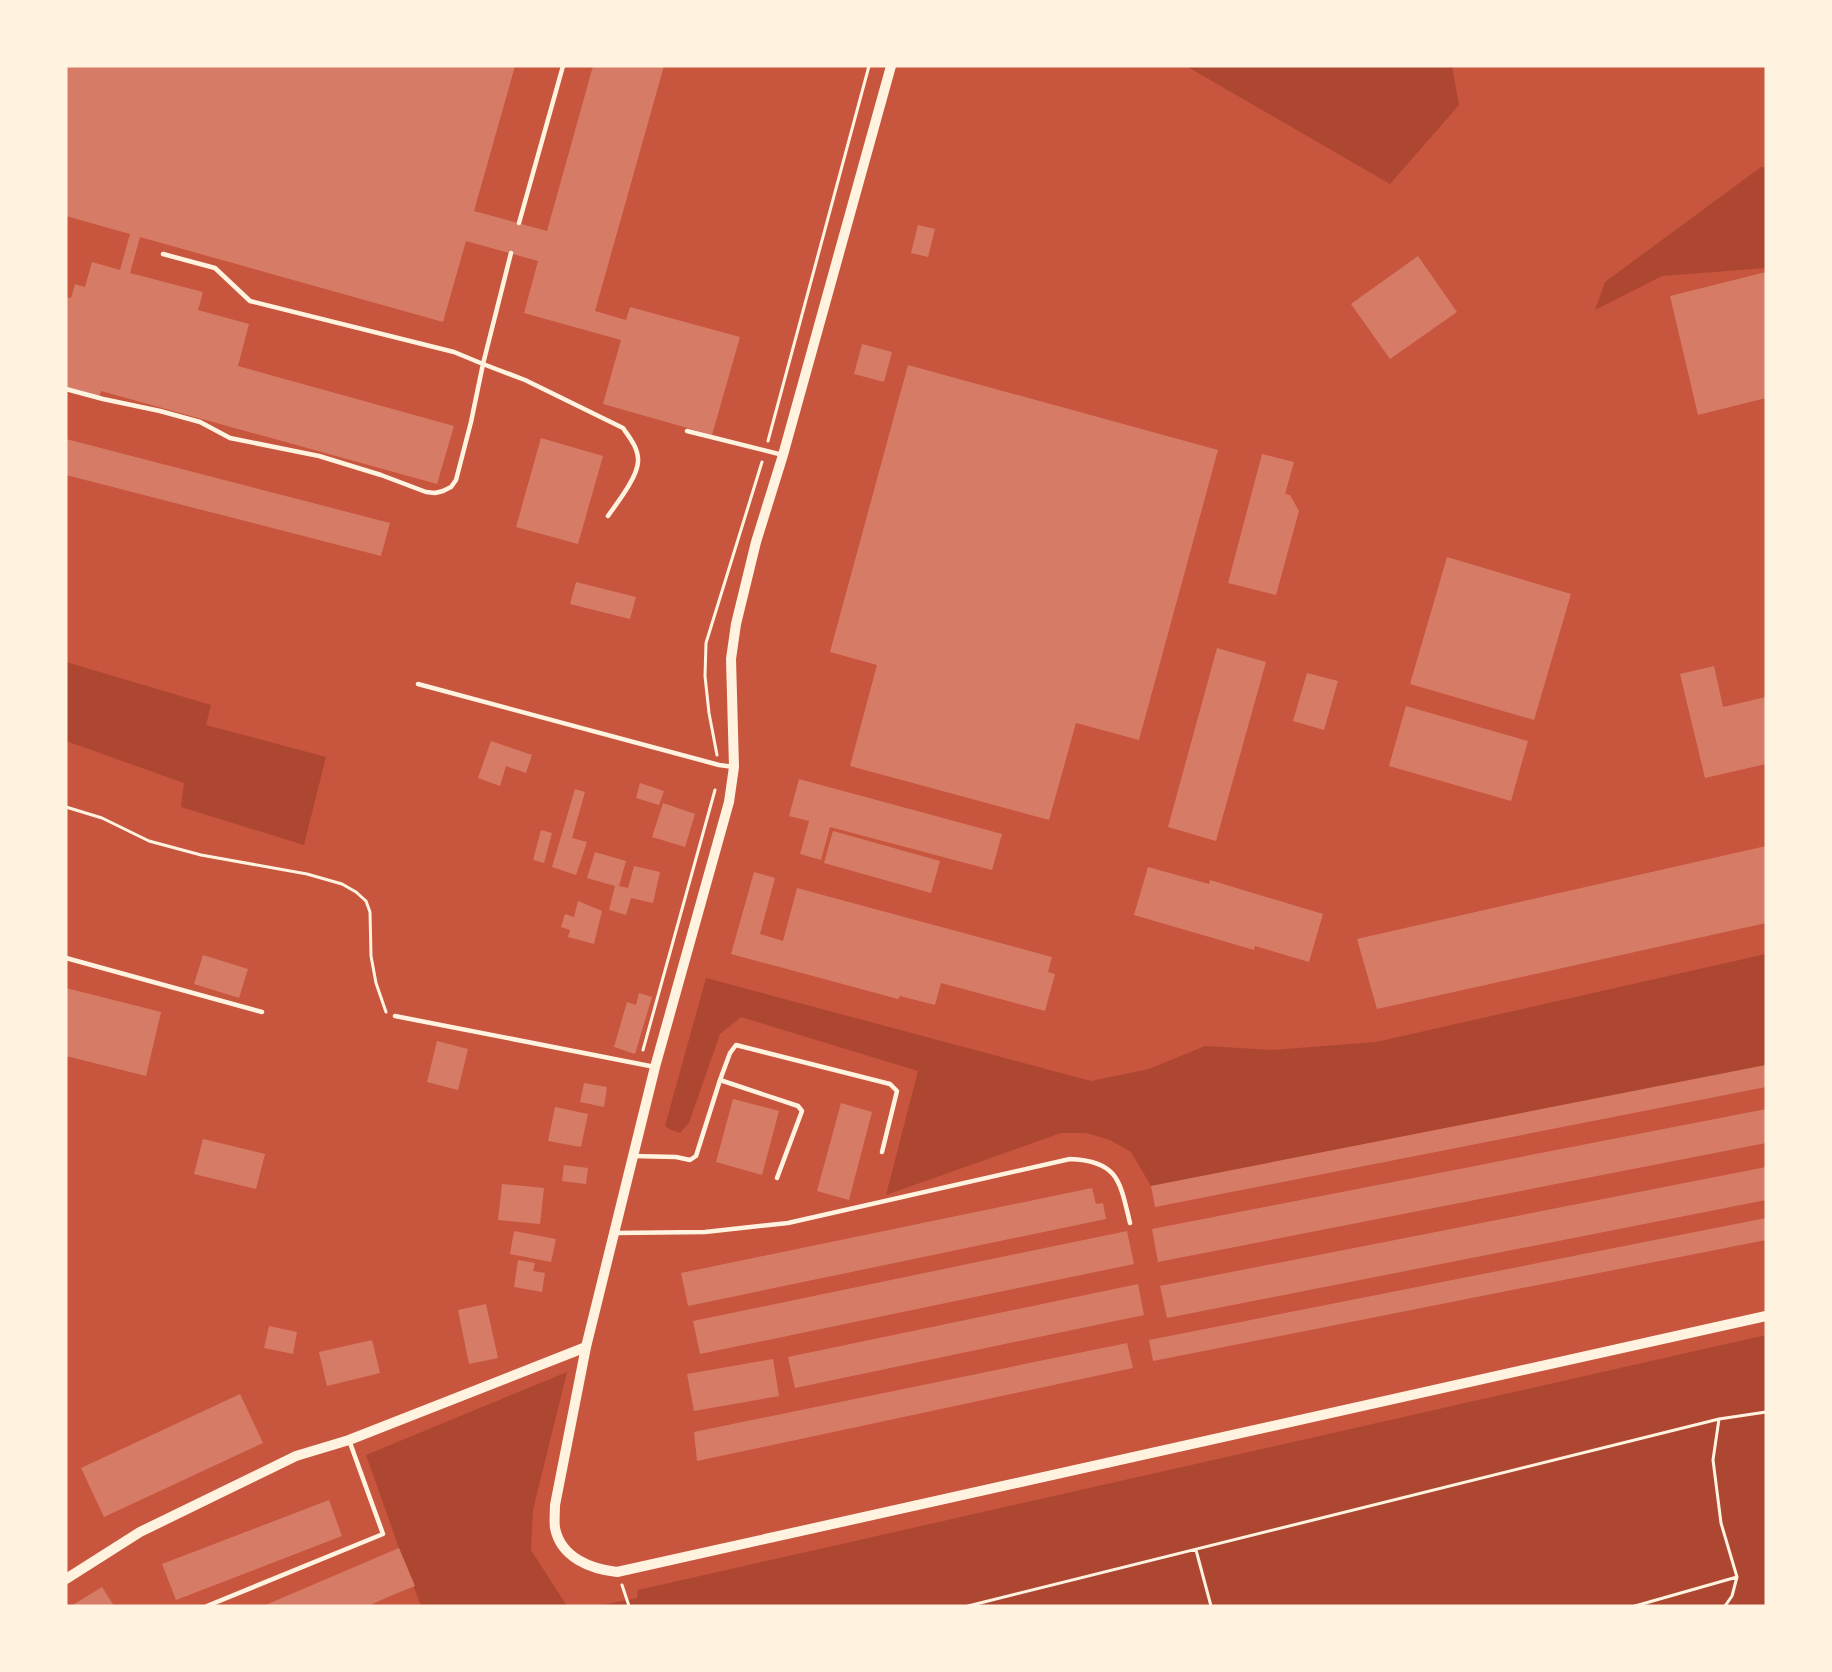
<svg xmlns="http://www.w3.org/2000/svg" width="1832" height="1672" viewBox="0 0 1832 1672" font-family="'Alegreya Sans',sans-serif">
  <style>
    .green { fill: #ae4732 }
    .building { fill: #d67c66 }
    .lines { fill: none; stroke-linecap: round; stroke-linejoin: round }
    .path { stroke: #fff3e0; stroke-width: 3 }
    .service { stroke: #fff3e0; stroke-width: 4.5 }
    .tertiary { stroke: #fff3e0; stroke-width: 10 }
  </style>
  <rect width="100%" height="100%" fill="#c8553d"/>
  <path class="green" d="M1186,66H1452L1459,105L1390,184Z
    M1761,167H1766V268L1662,276L1595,310L1605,282Z
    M66,662L211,705L206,725L326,757L304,845L181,807L184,783L66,741Z
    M1766,954V1065L1151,1186L1131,1152L1110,1140L1086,1133H1061L886,1195L918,1071L741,1017L720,1034L689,1123L680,1133L669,1129L665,1126L706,978L1091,1081L1149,1069L1205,1046L1272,1050L1376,1042Z
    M1766,1335V1606H598L637,1598L638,1590Z
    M567,1372L533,1510L531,1550L567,1606H421L399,1548L366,1455Z"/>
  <path class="building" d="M66,66H515L474,211L547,231L593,66H664L595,311L626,320L630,307L740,337L712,435L603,404L621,340L524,313L538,261L466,241L443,322L140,237L130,273L203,292L198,310L249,324L238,366L454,426L437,484L101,391L99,397L66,387V297L71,298L75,284L85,287L92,262L120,270L130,234L66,216Z
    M918,225L935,229L928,257L911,253Z
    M1418,256L1457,312L1390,359L1351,304Z
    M1766,272V398L1698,415L1670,296Z
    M862,344L892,352L884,382L854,374Z
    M908,365L1218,450L1139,740L1076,723L1049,820L850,766L877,665L830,652Z
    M541,438L603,456L578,544L516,527Z
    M66,439L390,523L381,556L66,475Z
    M1262,454L1294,462L1285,494L1290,495L1299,511L1276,595L1228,583Z
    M1447,557L1571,594L1534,720L1410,684Z
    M576,582L636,597L630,619L570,604Z
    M1217,648L1266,662L1216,841L1168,827Z
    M1714,666L1723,707L1766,697V764L1705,778L1680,674Z
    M1307,673L1338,681L1324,730L1293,721Z
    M1406,706L1528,741L1511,801L1389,766Z
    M491,741L532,755L526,773L506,766L500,786L478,778Z
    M799,779L1002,834L992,870L830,827L821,860L800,854L809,821L789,816Z
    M640,783L664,791L659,805L636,798Z
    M575,789L585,792L572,838L587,842L576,875L552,867Z
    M663,803L695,814L685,847L652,837Z
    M541,830L552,833L544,863L533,860Z
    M833,831L940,861L931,893L824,863Z
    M1766,846V923L1377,1009L1357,939Z
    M595,852L626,861L619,886L628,888L634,866L660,872L653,903L631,898L626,915L609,910L615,886L587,878Z
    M1148,867L1209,884L1210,880L1323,914L1309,962L1255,946L1254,950L1134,915Z
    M754,872L775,878L760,934L783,941L797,888L1052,957L1048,972L1055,974L1045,1011L941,983L935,1005L900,996L898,999L731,954Z
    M578,901L602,911L594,944L568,937L570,930L561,927L565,914L574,917Z
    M203,955L248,969L239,998L194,984Z
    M66,988L161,1012L146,1076L66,1056Z
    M639,993L652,997L635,1054L614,1047L627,1002L636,1005Z
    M437,1041L468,1049L458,1090L427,1082Z
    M1766,1065V1087L1155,1207L1151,1186Z
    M584,1083L607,1087L604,1107L580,1102Z
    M733,1099L779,1111L762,1175L716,1162Z
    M841,1103L872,1112L849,1200L817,1191Z
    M555,1107L588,1114L581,1147L548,1141Z
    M1766,1109V1143L1158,1262L1152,1229Z
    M203,1139L265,1154L256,1189L194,1174Z
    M564,1165L588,1168L586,1184L562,1181Z
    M1766,1167V1200L1167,1318L1160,1286Z
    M502,1184L544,1188L540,1224L498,1220Z
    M1092,1188L1096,1204L1103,1203L1106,1219L688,1306L681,1273Z
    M1766,1218V1240L1153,1361L1149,1340Z
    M514,1231L556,1239L551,1262L510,1254Z
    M1127,1231L1134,1264L700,1354L693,1321Z
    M518,1260L535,1263L533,1271L545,1273L542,1292L514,1287Z
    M1138,1284L1144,1315L795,1388L788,1357Z
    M486,1304L498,1358L469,1364L458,1310Z
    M269,1326L297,1332L293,1354L264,1348Z
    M372,1340L380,1373L327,1386L319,1352Z
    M1127,1343L1133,1368L697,1461L694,1432Z
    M773,1359L779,1396L694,1411L687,1374Z
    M240,1394L263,1443L104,1517L81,1468Z
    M329,1500L342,1536L176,1600L162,1564Z
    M399,1548L415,1586L395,1594L368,1606H263Z
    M102,1587L114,1606H71Z"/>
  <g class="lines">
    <path class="path" d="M768,441L869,66
      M717,755L709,713L705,676L706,643L762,462
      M66,807L102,818L149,841L201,855L307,874L342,884L356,892L366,901L370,912L371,956L376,983L386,1012
      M643,1050L715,790
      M1719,1419L1713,1460L1721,1523L1737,1577L1732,1596L1725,1606
      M1196,1550L1211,1606
      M622,1585L629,1606
      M968,1606L1719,1419L1766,1412
      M1635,1606L1737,1577"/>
    <path class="service" d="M519,223L563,66
      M511,253L483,364L525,380L623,428C630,438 639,449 638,462C637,478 617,503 608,516
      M66,389L103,399L160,411L200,422L230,438L319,456L381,475L426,492L435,493L443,491L451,487L456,480L471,422L483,364L454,352L250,301L215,268L163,254
      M687,431L783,455
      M418,684L719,765L734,767
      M66,958L262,1012
      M395,1016L655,1067
      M720,1080L798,1106L802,1111L777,1178
      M633,1156L676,1157L690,1160L696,1156L720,1080L730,1053L736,1045L890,1084L897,1091L882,1152
      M615,1233L705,1232L788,1223L1070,1159C1119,1161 1120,1182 1130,1223
      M207,1606L383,1534L349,1440"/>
    <path class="tertiary" d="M891,66L783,455L756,542L736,624L731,659L734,767L729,802L655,1067L586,1347L555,1505C555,1512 554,1521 555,1528C561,1558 591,1569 617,1572L1766,1316
      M66,1579L140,1532L296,1456L349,1440L586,1347"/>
  </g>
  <rect width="1832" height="1672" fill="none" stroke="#fff3e0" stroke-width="135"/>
</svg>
